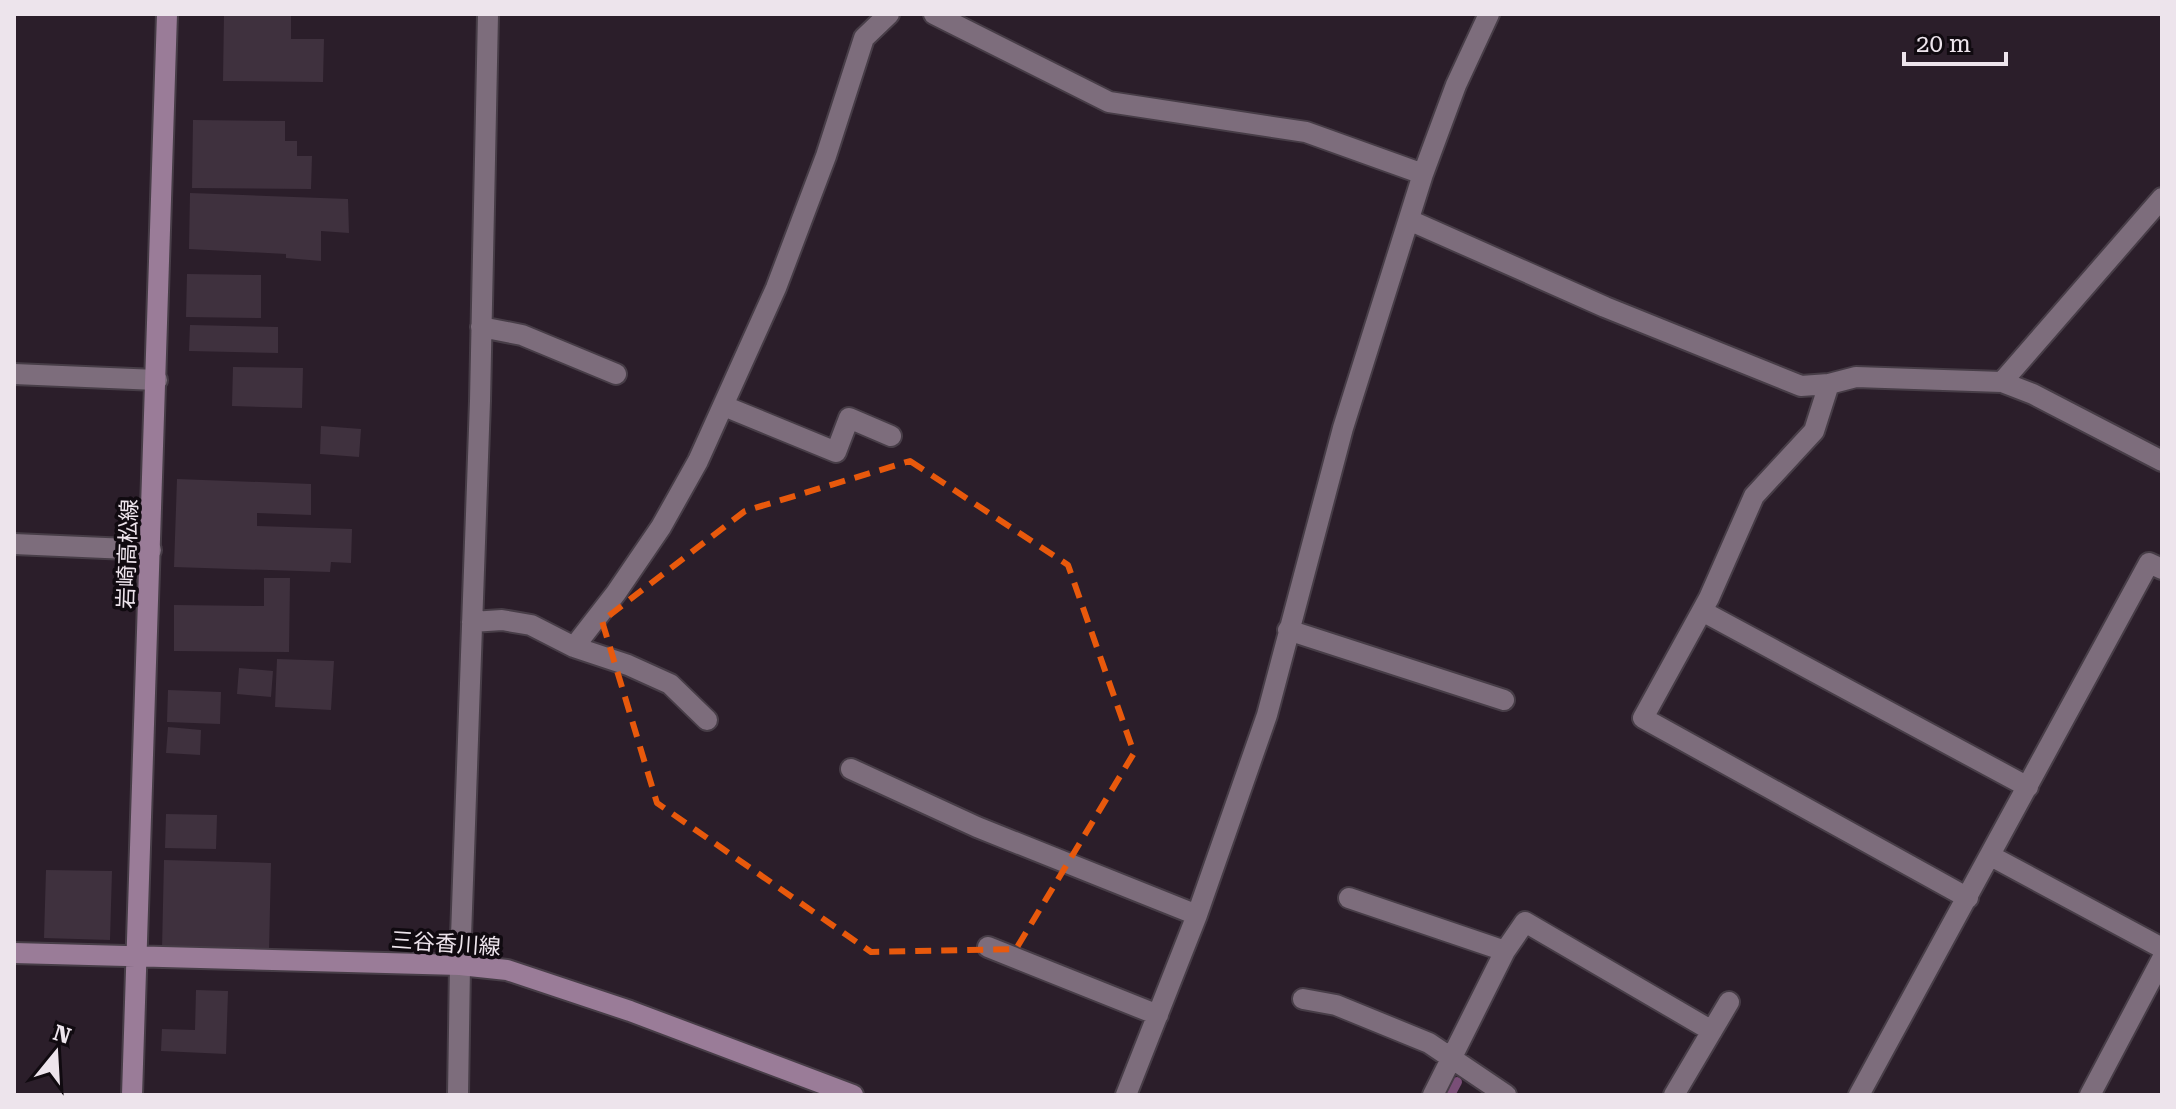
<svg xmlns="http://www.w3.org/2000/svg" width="2176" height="1109" viewBox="0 0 2176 1109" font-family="'Roboto Serif','Noto Sans JP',serif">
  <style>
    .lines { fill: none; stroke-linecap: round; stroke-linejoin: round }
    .stream { stroke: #794e77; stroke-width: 10 }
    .building { fill: #3f313e }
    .street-casing { stroke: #473d47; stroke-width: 24 }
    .secondary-casing { stroke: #473d47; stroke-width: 24 }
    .street { stroke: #7d6d7c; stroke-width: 20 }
    .secondary { stroke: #9a7c98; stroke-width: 20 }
    .marked { fill: none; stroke: #e8590c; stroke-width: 6; stroke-dasharray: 16 10; stroke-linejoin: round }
    .labels { text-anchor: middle; stroke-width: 7; stroke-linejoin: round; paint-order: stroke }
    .street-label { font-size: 22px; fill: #ede4ec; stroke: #100a10 }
  </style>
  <rect width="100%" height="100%" fill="#2b1e2a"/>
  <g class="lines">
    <path class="stream" d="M1450,1095L1457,1082"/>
  </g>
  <path class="building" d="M224,14H291V39H324L323,82L223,81Z
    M193,120L285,121V141H297V156H312L311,189L192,188Z
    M190,193L348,199L349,233L321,231V261L286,258V254L189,249Z
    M187,274L261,275V318L186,317Z
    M190,325L278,327V353L189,351Z
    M233,367L303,368L302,408L232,406Z
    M321,426L361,429L359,457L320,454Z
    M177,479L311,484V515L257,513V526L352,529L351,563L331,562L330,572L174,567Z
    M264,578H290L289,652L174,651V605L264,606Z
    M277,659L334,661L331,710L275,707Z
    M239,668L273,671L271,697L237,694Z
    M168,690L221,692L220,724L167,722Z
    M168,727L201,730L200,755L166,753Z
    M166,814L217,815L216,849L165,848Z
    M164,860L271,863L269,952L162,949Z
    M46,870L112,871L110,940L44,938Z
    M196,990L228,991L226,1054L161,1051L162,1029L195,1030Z"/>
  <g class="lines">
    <defs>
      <path id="street" d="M934,14L1109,102L1306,132L1423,174
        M1409,220L1605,307L1801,386L1829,384L1856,377L2002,382L2033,394L2162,461
        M481,327L522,335L616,374
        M14,374L157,380
        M2002,382L2162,198
        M1829,384L1814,431L1754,496L1709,598L1643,718L1968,898
        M724,406L836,452L849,418L891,436
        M14,544L151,550
        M1702,611L2028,787
        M472,622L502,620L531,625L574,647L628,665L670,684L707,720
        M1288,630L1504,700
        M574,647L616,593L661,527L698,461L776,288L826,156L864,38L889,14
        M851,769L977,827L1197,915
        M1991,856L2162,948
        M1349,898L1505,951
        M988,947L1158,1015
        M1303,999L1336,1005L1429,1043L1506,1095
        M458,1095L460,965L480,401L488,14
        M1126,1095L1197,915L1267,715L1343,428L1423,174L1456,85L1489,14
        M1433,1095L1505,951L1525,922L1712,1031
        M1674,1095L1729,1002
        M1859,1095L2149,563L2162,569
        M2090,1095L2162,959"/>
      <path id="secondary" d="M14,953L460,965L507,970L630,1011L853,1095
        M132,1095L167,14"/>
    </defs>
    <use href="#street" class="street-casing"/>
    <use href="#secondary" class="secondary-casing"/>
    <use href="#street" class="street"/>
    <use href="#secondary" class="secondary"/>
  </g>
  <path class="marked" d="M910,461L1068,565L1134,753L1016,949L871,952L657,803L602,621L745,511Z"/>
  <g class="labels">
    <g class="street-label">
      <text transform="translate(127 554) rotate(-88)" y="8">岩崎高松線</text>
      <text transform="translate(446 943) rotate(4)" y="8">三谷香川線</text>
    </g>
  </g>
  <rect width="2176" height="1109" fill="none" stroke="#ede4ec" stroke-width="32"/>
  <g transform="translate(56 1053) rotate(18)" stroke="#100a10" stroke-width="6" paint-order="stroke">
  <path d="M0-6L14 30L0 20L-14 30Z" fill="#ede4ec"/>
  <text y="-12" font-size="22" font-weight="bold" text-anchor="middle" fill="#ede4ec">N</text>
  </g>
  <path d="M1904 52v12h102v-12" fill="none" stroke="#ede4ec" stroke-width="4"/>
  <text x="1916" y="52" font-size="24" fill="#ede4ec" stroke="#100a10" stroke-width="6" paint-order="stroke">20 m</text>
</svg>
